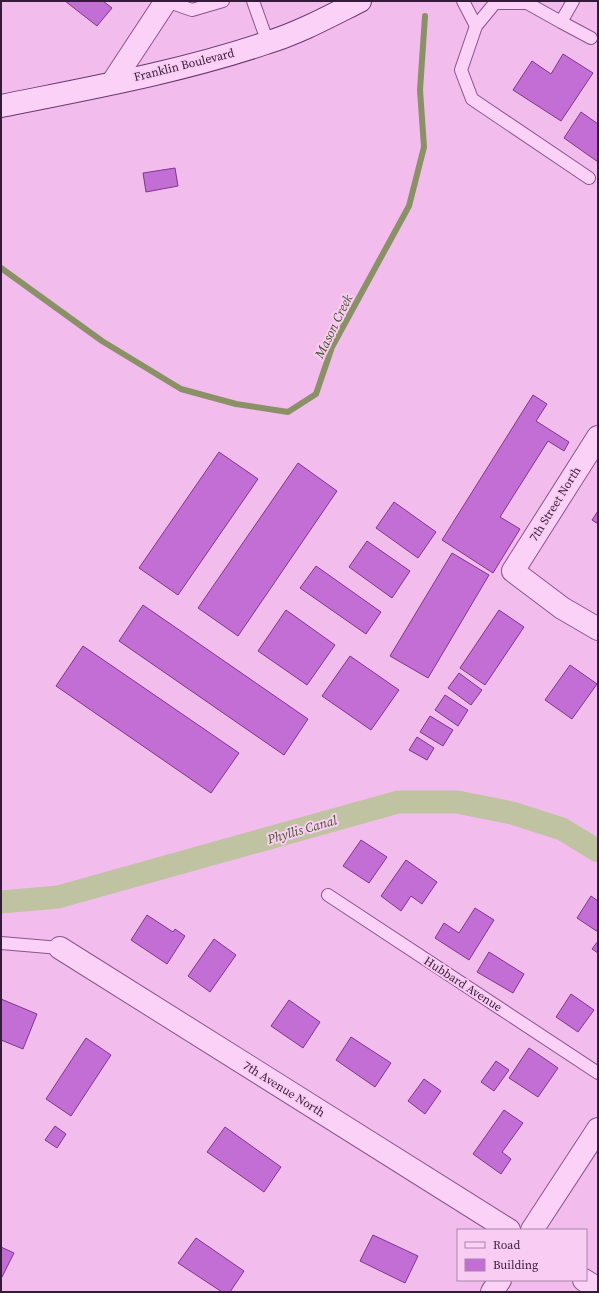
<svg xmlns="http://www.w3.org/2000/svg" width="599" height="1293" viewBox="0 0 599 1293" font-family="'Source Serif 4',serif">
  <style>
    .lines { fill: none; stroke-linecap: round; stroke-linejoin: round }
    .stream { stroke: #8b9167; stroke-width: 6 }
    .canal { stroke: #bfc3a1; stroke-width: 23 }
    .building { fill: #c36ed4; stroke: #7d378d }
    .service-casing { stroke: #89548c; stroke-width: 14 }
    .minor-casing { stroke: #89548c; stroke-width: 24 }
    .tertiary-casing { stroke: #89548c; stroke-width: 24 }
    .secondary-casing { stroke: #69386d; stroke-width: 24 }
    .service { stroke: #fcd1f7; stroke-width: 12 }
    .minor { stroke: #fcd1f7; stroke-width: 22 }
    .tertiary { stroke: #fcd1f7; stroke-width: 22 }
    .secondary { stroke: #fcd1f7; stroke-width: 22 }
    .labels { text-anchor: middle; stroke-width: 4; stroke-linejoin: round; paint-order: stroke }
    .street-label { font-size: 12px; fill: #361a39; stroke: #f9cdf3 }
    .water-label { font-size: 13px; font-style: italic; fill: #495b28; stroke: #f9cdf3 }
  </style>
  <rect width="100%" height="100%" fill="#f2bdec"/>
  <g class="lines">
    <path class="stream" d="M1,268L102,341L181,389L236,404L288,412L316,394L332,347L409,206L424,147L420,90L425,16"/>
    <path class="canal" d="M1,902L58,897L398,802H457L512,813L562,829L598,851"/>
  </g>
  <path class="building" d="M65,1H103L112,8L97,26Z
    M563,54L593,73L561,121L513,90L532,61L551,74Z
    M581,112L598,124V162L564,138Z
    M175,168L178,186L146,192L143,173Z
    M533,395L547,404L536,421L569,442L564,451L548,441L500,517L520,529L493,573L442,540Z
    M219,452L258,479L178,595L139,568Z
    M298,463L337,491L238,636L198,608Z
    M394,502L436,532L418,558L376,528Z
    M598,511V524L592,520Z
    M367,541L410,571L392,598L349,567Z
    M452,553L489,575L428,678L390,656Z
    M316,566L381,612L366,634L300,588Z
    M143,605L308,719L284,755L119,641Z
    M286,610L335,645L307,685L258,651Z
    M499,610L524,627L485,685L460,668Z
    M83,646L239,753L211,793L56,686Z
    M350,656L399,690L371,730L322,696Z
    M570,665L597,684L572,719L545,700Z
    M459,673L482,690L471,705L448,688Z
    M445,695L468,710L458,726L435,710Z
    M430,716L453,730L443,746L420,732Z
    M417,737L434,748L427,760L409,750Z
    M361,840L387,857L369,883L343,866Z
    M406,860L437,882L422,904L411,896L401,911L381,896Z
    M591,896L598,901V932L577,918Z
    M475,908L494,920L469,960L435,938L444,923L459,933Z
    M147,915L173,932L175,929L185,936L167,964L131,940Z
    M214,939L236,955L210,992L188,976Z
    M598,941V953L592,949Z
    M489,952L524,974L513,993L477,972Z
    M571,994L594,1010L578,1032L556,1017Z
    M1,999L37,1014L23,1049L1,1040Z
    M289,1000L320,1022L303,1048L271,1026Z
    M351,1037L391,1063L375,1087L336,1060Z
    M86,1038L111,1055L71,1116L46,1099Z
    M529,1048L558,1068L538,1097L509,1078Z
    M496,1061L509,1070L494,1091L481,1082Z
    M424,1079L441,1091L425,1114L408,1101Z
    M504,1110L523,1123L502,1152L511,1159L501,1174L473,1154Z
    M55,1126L66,1134L57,1148L45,1140Z
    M225,1127L281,1167L264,1192L207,1152Z
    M373,1235L418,1256L405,1283L360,1261Z
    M196,1238L244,1271L230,1292H222L178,1263Z
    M1,1247L14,1253L2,1277L1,1276Z"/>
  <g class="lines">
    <defs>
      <path id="service" d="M166,1L192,10L223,1
        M253,1L268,43
        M463,1L476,26
        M573,1L561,22L527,3H495L476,26L461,70L472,99L589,178
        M561,22L591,38
        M328,895L598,1073
        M1,943L60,948"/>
      <path id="minor" d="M112,83L166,1
        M598,437L513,571L562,608L598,629
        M60,948L509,1230
        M584,1280L598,1289"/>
      <path id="tertiary" d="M532,1230L598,1129
        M492,1292L500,1280"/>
      <path id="secondary" d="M1,106C90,88 180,72 266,43C299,33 330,16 360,1"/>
    </defs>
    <use href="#service" class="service-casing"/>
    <use href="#minor" class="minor-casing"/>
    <use href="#tertiary" class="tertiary-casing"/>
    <use href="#secondary" class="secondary-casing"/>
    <use href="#service" class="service"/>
    <use href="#minor" class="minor"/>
    <use href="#tertiary" class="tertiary"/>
    <use href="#secondary" class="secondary"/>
  </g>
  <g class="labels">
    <g class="street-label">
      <text transform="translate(184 65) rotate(-14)" y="4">Franklin Boulevard</text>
      <text transform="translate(555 504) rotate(-58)" y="4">7th Street North</text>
      <text transform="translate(463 984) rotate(33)" y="4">Hubbard Avenue</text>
      <text transform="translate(284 1089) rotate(32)" y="4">7th Avenue North</text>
    </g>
    <g class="water-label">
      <text transform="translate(333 326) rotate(-64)" y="5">Mason Creek</text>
      <text transform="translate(302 829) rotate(-16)" y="5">Phyllis Canal</text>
    </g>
  </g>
  <rect width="599" height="1293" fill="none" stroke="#361a39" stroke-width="4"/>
  <rect x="457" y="1229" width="130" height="52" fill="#f9cdf3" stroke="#ab85a9"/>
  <rect x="465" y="1242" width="20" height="6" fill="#fcd1f7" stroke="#ab85a9"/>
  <text x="493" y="1249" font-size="12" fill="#361a39">Road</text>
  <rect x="465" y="1259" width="20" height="12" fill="#c36ed4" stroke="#ab85a9"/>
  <text x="493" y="1269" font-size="12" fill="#361a39">Building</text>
</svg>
